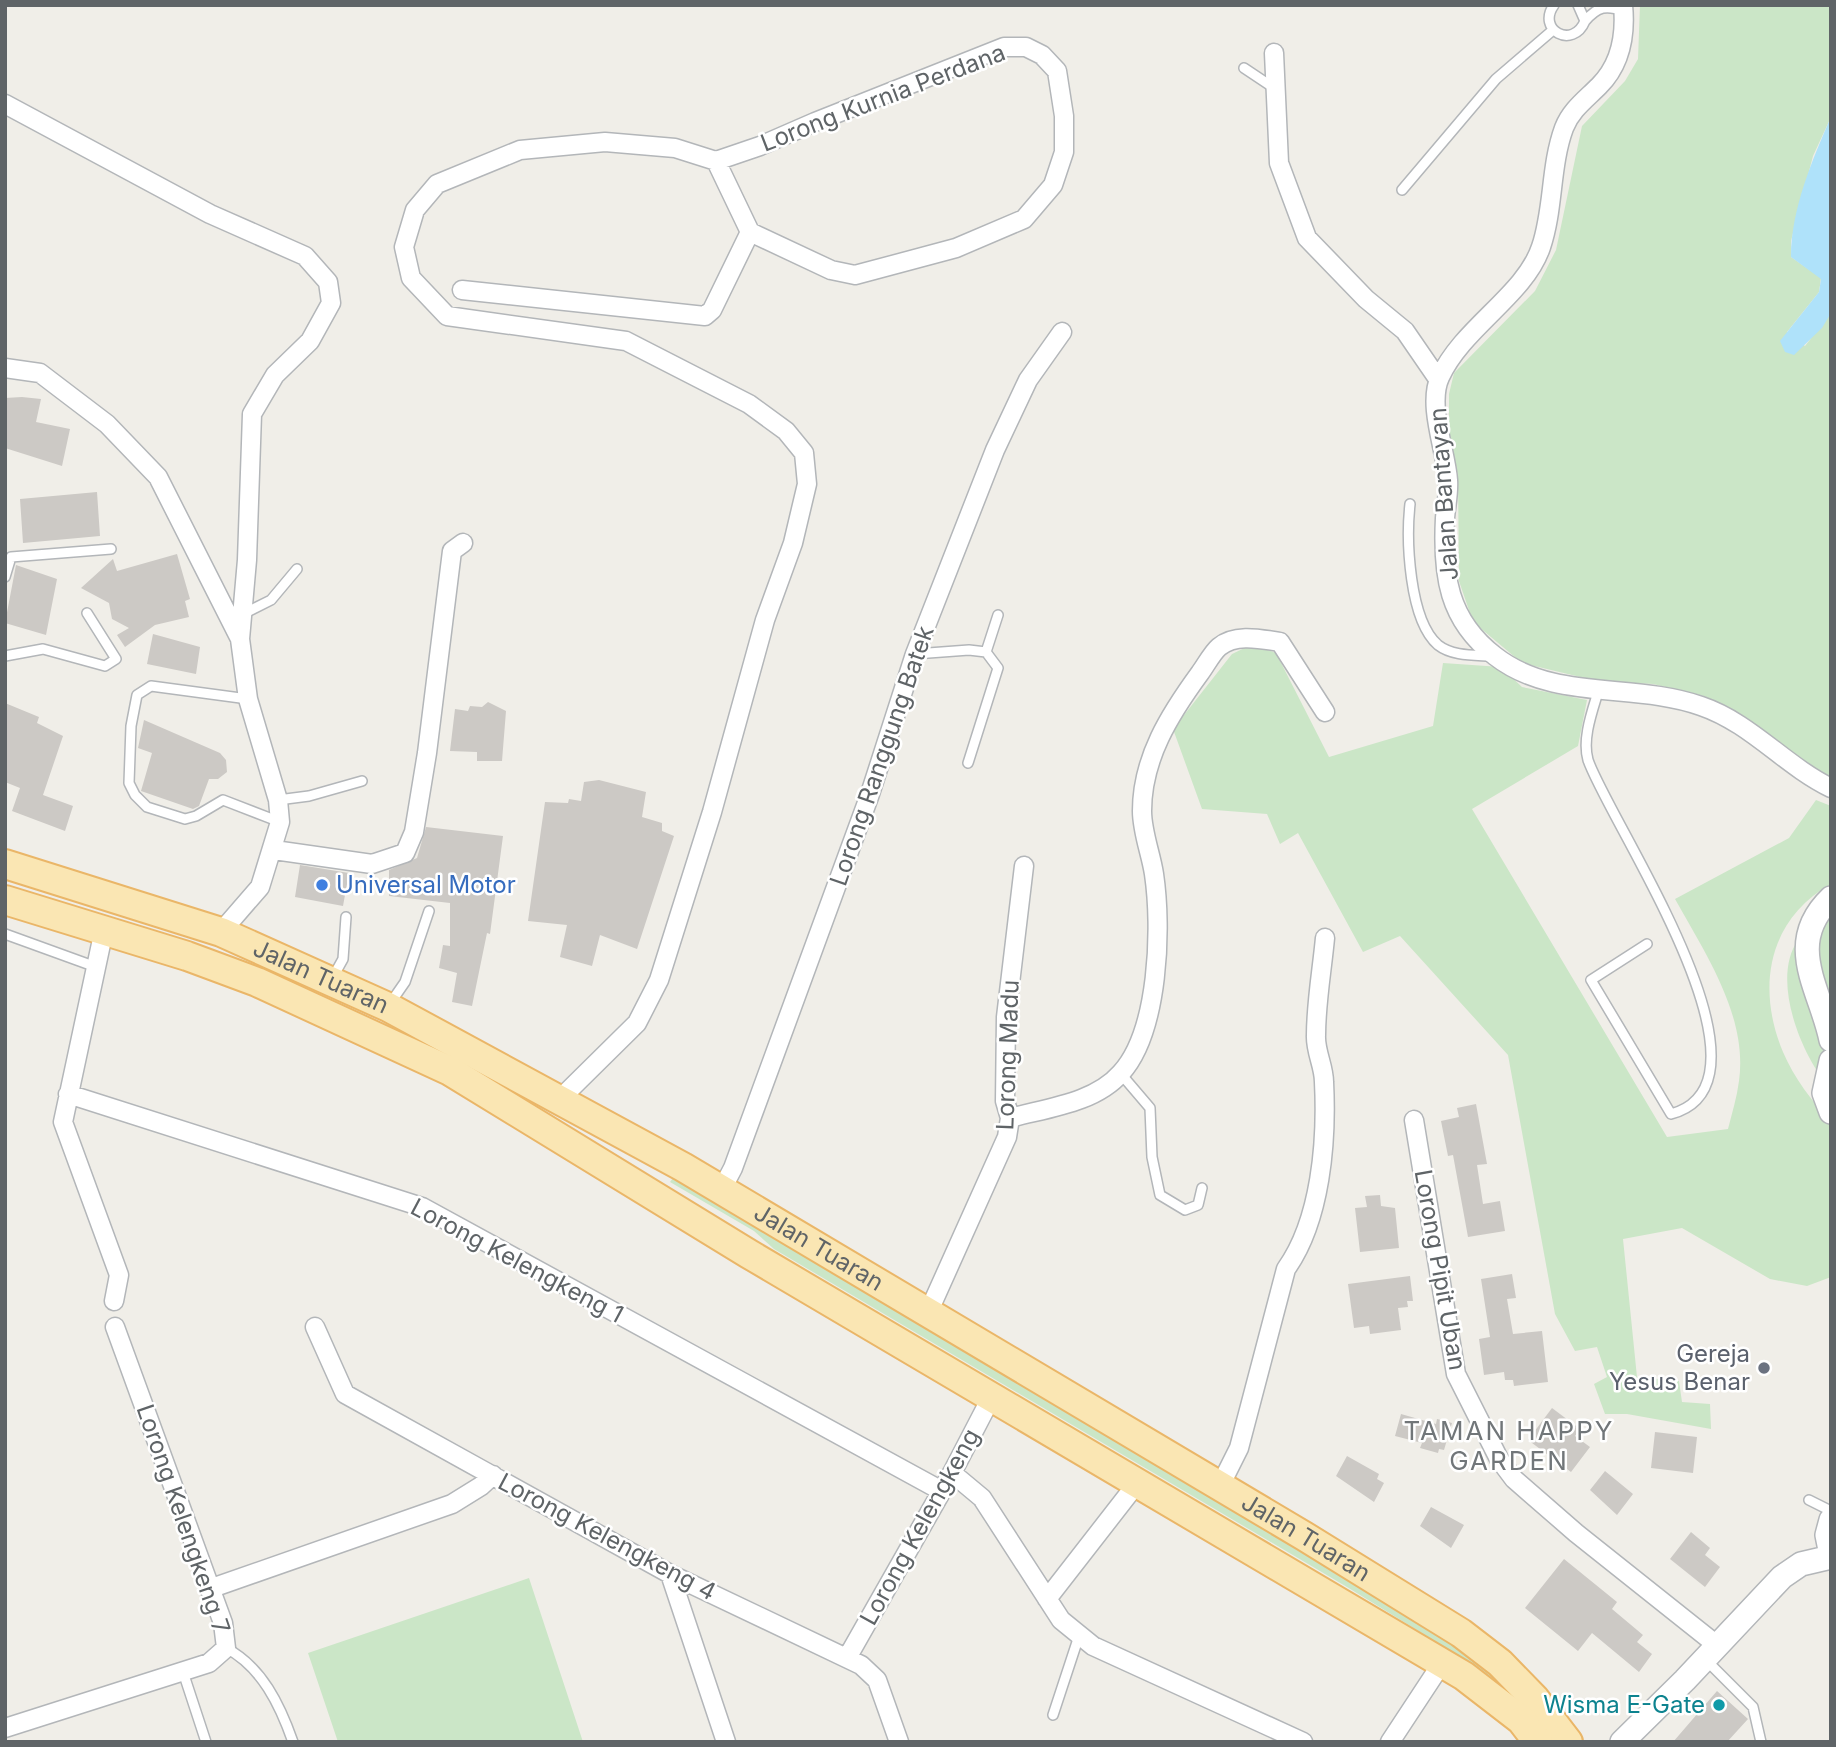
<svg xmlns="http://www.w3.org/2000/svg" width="1836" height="1747" viewBox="0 0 1836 1747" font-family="Inter,sans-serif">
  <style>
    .green { fill: #cbe6c7 }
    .water { fill: #afe2fa }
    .building { fill: #ccc9c5 }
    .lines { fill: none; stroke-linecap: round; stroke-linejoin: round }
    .service-casing { stroke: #b3b6b9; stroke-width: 12 }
    .minor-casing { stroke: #b3b6b9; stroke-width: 21 }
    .tertiary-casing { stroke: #b3b6b9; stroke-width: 26 }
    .primary-casing { stroke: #eab668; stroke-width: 32 }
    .service { stroke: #fff; stroke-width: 9 }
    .minor { stroke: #fff; stroke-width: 18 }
    .tertiary { stroke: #fff; stroke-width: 23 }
    .primary { stroke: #fae6b3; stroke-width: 28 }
    .shop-dot { fill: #3f7fe0; stroke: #fff; stroke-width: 2.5 }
    .worship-dot { fill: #6b7280; stroke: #fff; stroke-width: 2.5 }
    .culture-dot { fill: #0f9aa8; stroke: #fff; stroke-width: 2.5 }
    .labels { text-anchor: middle; stroke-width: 5; stroke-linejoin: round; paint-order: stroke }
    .street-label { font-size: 24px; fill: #5f6467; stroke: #fff }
    .shop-label { font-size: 24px; fill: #366cbe; stroke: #fff; text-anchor: start }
    .worship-label { font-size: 24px; fill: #5b616d; stroke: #fff; text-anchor: end }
    .culture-label { font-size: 24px; fill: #0d838f; stroke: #fff; text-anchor: end }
    .neighbourhood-label { font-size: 26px; letter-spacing: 2px; fill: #717679; stroke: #fff }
  </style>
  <rect width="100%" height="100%" fill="#f0eee8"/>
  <path class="green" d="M1640,5H1831V117L1813,156L1791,241V257L1821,278L1819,292L1787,332L1805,346L1831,313V778L1819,773L1744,716L1704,696L1653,684L1597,681L1522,663L1473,622L1459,581L1458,476L1449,432V394L1454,373L1535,291L1556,250L1582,126L1625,81L1638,59Z
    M1253,644L1276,653L1329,757L1433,726L1443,663L1501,667L1522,687L1587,700L1578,746L1472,809L1667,1137L1728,1129C1732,1113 1737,1097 1739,1081C1748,1016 1705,953 1675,899L1789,838L1816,800L1831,806V884C1768,919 1756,988 1783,1052C1794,1078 1812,1101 1831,1122V1277L1807,1286L1770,1279L1682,1228L1623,1239L1637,1377L1679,1381L1682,1402L1710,1404L1711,1429L1627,1414H1605L1594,1384L1607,1377L1597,1347L1575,1351L1555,1314L1508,1055L1400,936L1363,952L1298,833L1280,844L1267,814L1202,809L1173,729L1232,654Z
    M1831,911V1090C1802,1057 1770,980 1798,940C1805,929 1821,920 1831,911Z
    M673,1178L1271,1533L1352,1578L1481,1660L1550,1724L1430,1638L1347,1587L774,1249L754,1231L670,1182Z
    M529,1578L583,1742H338L308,1653Z"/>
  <path class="water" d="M1831,117V313L1822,328L1794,355L1785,352L1780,341L1819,292L1821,279L1791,257C1791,210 1812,160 1831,117Z"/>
  <path class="building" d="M22,397L41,399L36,422L70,429L62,466L5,448V398Z
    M97,492L100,536L23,543L20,499Z
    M177,554L190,599L185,601L189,617L155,625L125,647L117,635L129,628L112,619L109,603L81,588L113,559L117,571Z
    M16,565L57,579L46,635L5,623Z
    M153,634L200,647L196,674L147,664Z
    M488,702L506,711L502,761H477V752L450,751L455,709L468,711L470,706L482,707Z
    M5,703L39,717L37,723L63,736L43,795L73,806L65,831L12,811L20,788L5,782Z
    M144,720L220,753L226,760L227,772L218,779H209L199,806L193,809L141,791L152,753L138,748Z
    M599,780L646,792L642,817L662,823V831L674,836L637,949L600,935L592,966L560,957L567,925L528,921L545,802L568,803L569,799L581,801L584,782Z
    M426,827L503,836L490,934L487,933L472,1006L452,1002L457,973L439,968L443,945L450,946V903L389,896V870L417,858Z
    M300,865L349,873L343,906L295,897Z
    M1476,1104L1487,1164L1477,1165L1483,1204L1500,1201L1505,1231L1468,1237L1453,1155L1448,1156L1441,1121L1459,1117L1457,1108Z
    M1380,1195L1381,1206L1395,1208L1399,1248L1360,1252L1355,1208L1367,1207L1365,1196Z
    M1512,1274L1516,1298L1507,1299L1513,1334L1542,1331L1548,1382L1514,1386L1513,1380H1505L1504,1372L1484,1375L1479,1339L1490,1337L1481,1279Z
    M1410,1276L1413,1301H1407L1408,1307L1398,1308L1401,1330L1370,1334L1369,1326L1354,1328L1348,1284Z
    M1552,1408L1580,1429L1575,1436L1590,1447L1571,1472L1528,1440Z
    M1401,1414L1436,1424L1437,1419L1452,1423L1444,1450L1439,1449L1438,1453L1420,1448L1422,1443L1395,1436Z
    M1655,1432L1697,1437L1693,1473L1651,1468Z
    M1347,1456L1379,1474L1377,1479L1384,1483L1374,1502L1336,1476Z
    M1605,1471L1633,1494L1617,1515L1590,1490Z
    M1431,1507L1464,1525L1451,1548L1420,1526Z
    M1691,1532L1710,1548L1705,1555L1720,1567L1705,1587L1670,1559Z
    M1564,1559L1617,1602L1612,1609L1643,1635L1637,1642L1652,1654L1639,1672L1592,1633L1578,1651L1525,1608Z
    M1717,1691L1748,1719L1727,1742H1673Z"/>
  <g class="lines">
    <defs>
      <path id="service" d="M1554,5C1536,30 1573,50 1585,21L1578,5
        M1585,21C1598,6 1606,5 1624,11
        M1244,68L1274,88
        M1402,190L1496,79L1553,30
        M1410,504C1406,540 1409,620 1438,645C1452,656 1473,655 1490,656
        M5,577L11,557L111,549
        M243,614L271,600L297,569
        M986,652L998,615
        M915,654L969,650L986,652L998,668L968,763
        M5,656L43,649L105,666L116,659L87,613
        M1598,692C1592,712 1582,739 1588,760C1608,820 1790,1082 1671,1114L1591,980L1647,944
        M248,699L151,686L137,695L131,726L129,783L135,795L147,807L185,819L196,816L223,800L280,822
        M278,800L309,796L362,781
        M5,934L96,967
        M333,977L343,959L346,917
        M389,1005L405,982L429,911
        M1121,1074L1150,1108L1152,1157L1160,1195L1185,1210L1198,1205L1202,1188
        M1809,1500L1831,1511
        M226,1648C262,1667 280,1705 293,1742
        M1705,1659L1753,1707L1761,1742
        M183,1672L206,1742
        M1053,1715L1079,1636"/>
      <path id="minor" d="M1623,5C1626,36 1620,65 1599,86C1585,100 1571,110 1564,128C1550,166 1554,209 1541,247C1525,295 1463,327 1440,377C1427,405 1446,451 1448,480C1449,492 1446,506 1445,518C1442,575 1448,620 1495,656C1554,702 1634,682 1701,706C1751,723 1784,765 1831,788
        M1004,47H1026L1042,55L1057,71L1064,116V152L1053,185L1024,219L956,248L855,275L831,270L750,232L716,161L760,146L815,122Z
        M1274,53L1279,163L1307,238L1366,299L1405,331L1438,379
        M5,104L210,214L305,256L328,282L331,303L310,341L275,375L252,414L247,560L240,639
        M462,290L705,316L712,310L750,232
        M5,368L40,373L107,424L158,477L240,639L248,699L278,800L280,822L260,887L221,932
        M274,850L372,864L405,853L414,832L427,753L452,551L463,543
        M104,930L63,1122L119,1275L114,1301
        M68,1094L422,1207L940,1490
        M559,1100L637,1023L659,980L712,812L765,620L793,543L807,484L804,453L786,431L749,404L626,341L447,316L411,278L404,247L415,210L437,184L520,150L605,142L675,148L716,161
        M1010,1118C1047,1108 1095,1103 1121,1073C1159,1031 1162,928 1154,874C1151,854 1142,832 1142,811C1142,758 1170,714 1200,673C1206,665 1212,653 1219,647C1235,633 1261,639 1280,642L1325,712
        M1414,1120L1456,1374L1499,1459L1514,1479L1576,1533L1718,1646
        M722,1189L733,1168L869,797L915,654L995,450L1028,380L1062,332
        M928,1313L1007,1137L1010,1118L1005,1101L1006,1017L1024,866
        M315,1327L345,1394L670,1574L861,1665L877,1680L899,1742
        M952,1473L982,1498L1061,1620L1093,1646L1303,1742
        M1220,1486L1239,1448L1286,1269C1321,1220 1327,1141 1324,1082C1324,1066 1315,1051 1316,1035C1316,1003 1322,970 1325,938
        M670,1574L726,1742
        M209,1589L452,1504L481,1486L493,1475
        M1047,1599L1138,1482
        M847,1658L952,1473L992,1396
        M5,1728L209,1663L226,1648L223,1623L115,1327
        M1390,1742L1442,1663"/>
      <path id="tertiary" d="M1831,898C1783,944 1821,990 1831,1040
        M1831,1061L1824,1093L1831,1112
        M1831,1520L1827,1535L1831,1555
        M1622,1742L1685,1680L1782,1577L1801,1564L1831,1557"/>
      <g id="primary">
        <path id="s1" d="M5,864L221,932L388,1007L683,1167L1304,1536L1461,1633L1500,1663L1535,1699L1568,1742"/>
        <path d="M5,900L187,956L257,982L450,1071L749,1254L1464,1676L1521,1720L1538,1742"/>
      </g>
    </defs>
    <use href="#service" class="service-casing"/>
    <use href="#minor" class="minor-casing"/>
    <use href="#tertiary" class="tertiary-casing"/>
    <use href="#primary" class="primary-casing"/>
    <use href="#service" class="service"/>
    <use href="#minor" class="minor"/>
    <use href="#tertiary" class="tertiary"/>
    <use href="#primary" class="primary"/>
  </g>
  <circle class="shop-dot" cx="322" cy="885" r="7"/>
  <circle class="worship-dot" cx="1764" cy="1368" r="7"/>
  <circle class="culture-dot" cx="1719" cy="1705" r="7"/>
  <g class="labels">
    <g class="street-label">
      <text transform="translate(883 98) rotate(-21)" y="8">Lorong Kurnia Perdana</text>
      <text transform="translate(1444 494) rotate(-94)" y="8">Jalan Bantayan</text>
      <text transform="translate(882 756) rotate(-71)" y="8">Lorong Ranggung Batek</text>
      <text dy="8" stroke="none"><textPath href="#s1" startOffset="336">Jalan Tuaran</textPath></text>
      <text transform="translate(1008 1055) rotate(-88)" y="8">Lorong Madu</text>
      <text dy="8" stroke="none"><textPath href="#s1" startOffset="903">Jalan Tuaran</textPath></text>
      <text transform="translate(517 1261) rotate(28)" y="8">Lorong Kelengkeng 1</text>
      <text transform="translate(1440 1270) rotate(80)" y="8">Lorong Pipit Uban</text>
      <text transform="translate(183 1519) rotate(71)" y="8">Lorong Kelengkeng 7</text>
      <text transform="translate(920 1527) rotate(-61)" y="8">Lorong Kelengkeng</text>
      <text transform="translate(607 1537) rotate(28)" y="8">Lorong Kelengkeng 4</text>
      <text dy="8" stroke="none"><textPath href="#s1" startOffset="1470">Jalan Tuaran</textPath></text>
    </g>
    <g class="shop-label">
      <text x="336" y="893">Universal Motor</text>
    </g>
    <g class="worship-label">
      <text x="1750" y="1362">Gereja<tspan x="1750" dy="28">Yesus Benar</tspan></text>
    </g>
    <g class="culture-label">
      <text x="1705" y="1713">Wisma E-Gate</text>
    </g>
    <g class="neighbourhood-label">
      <text x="1509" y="1440">TAMAN HAPPY<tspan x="1509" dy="30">GARDEN</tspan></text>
    </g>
  </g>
  <rect width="1836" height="1747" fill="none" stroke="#5f6467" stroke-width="14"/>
</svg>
